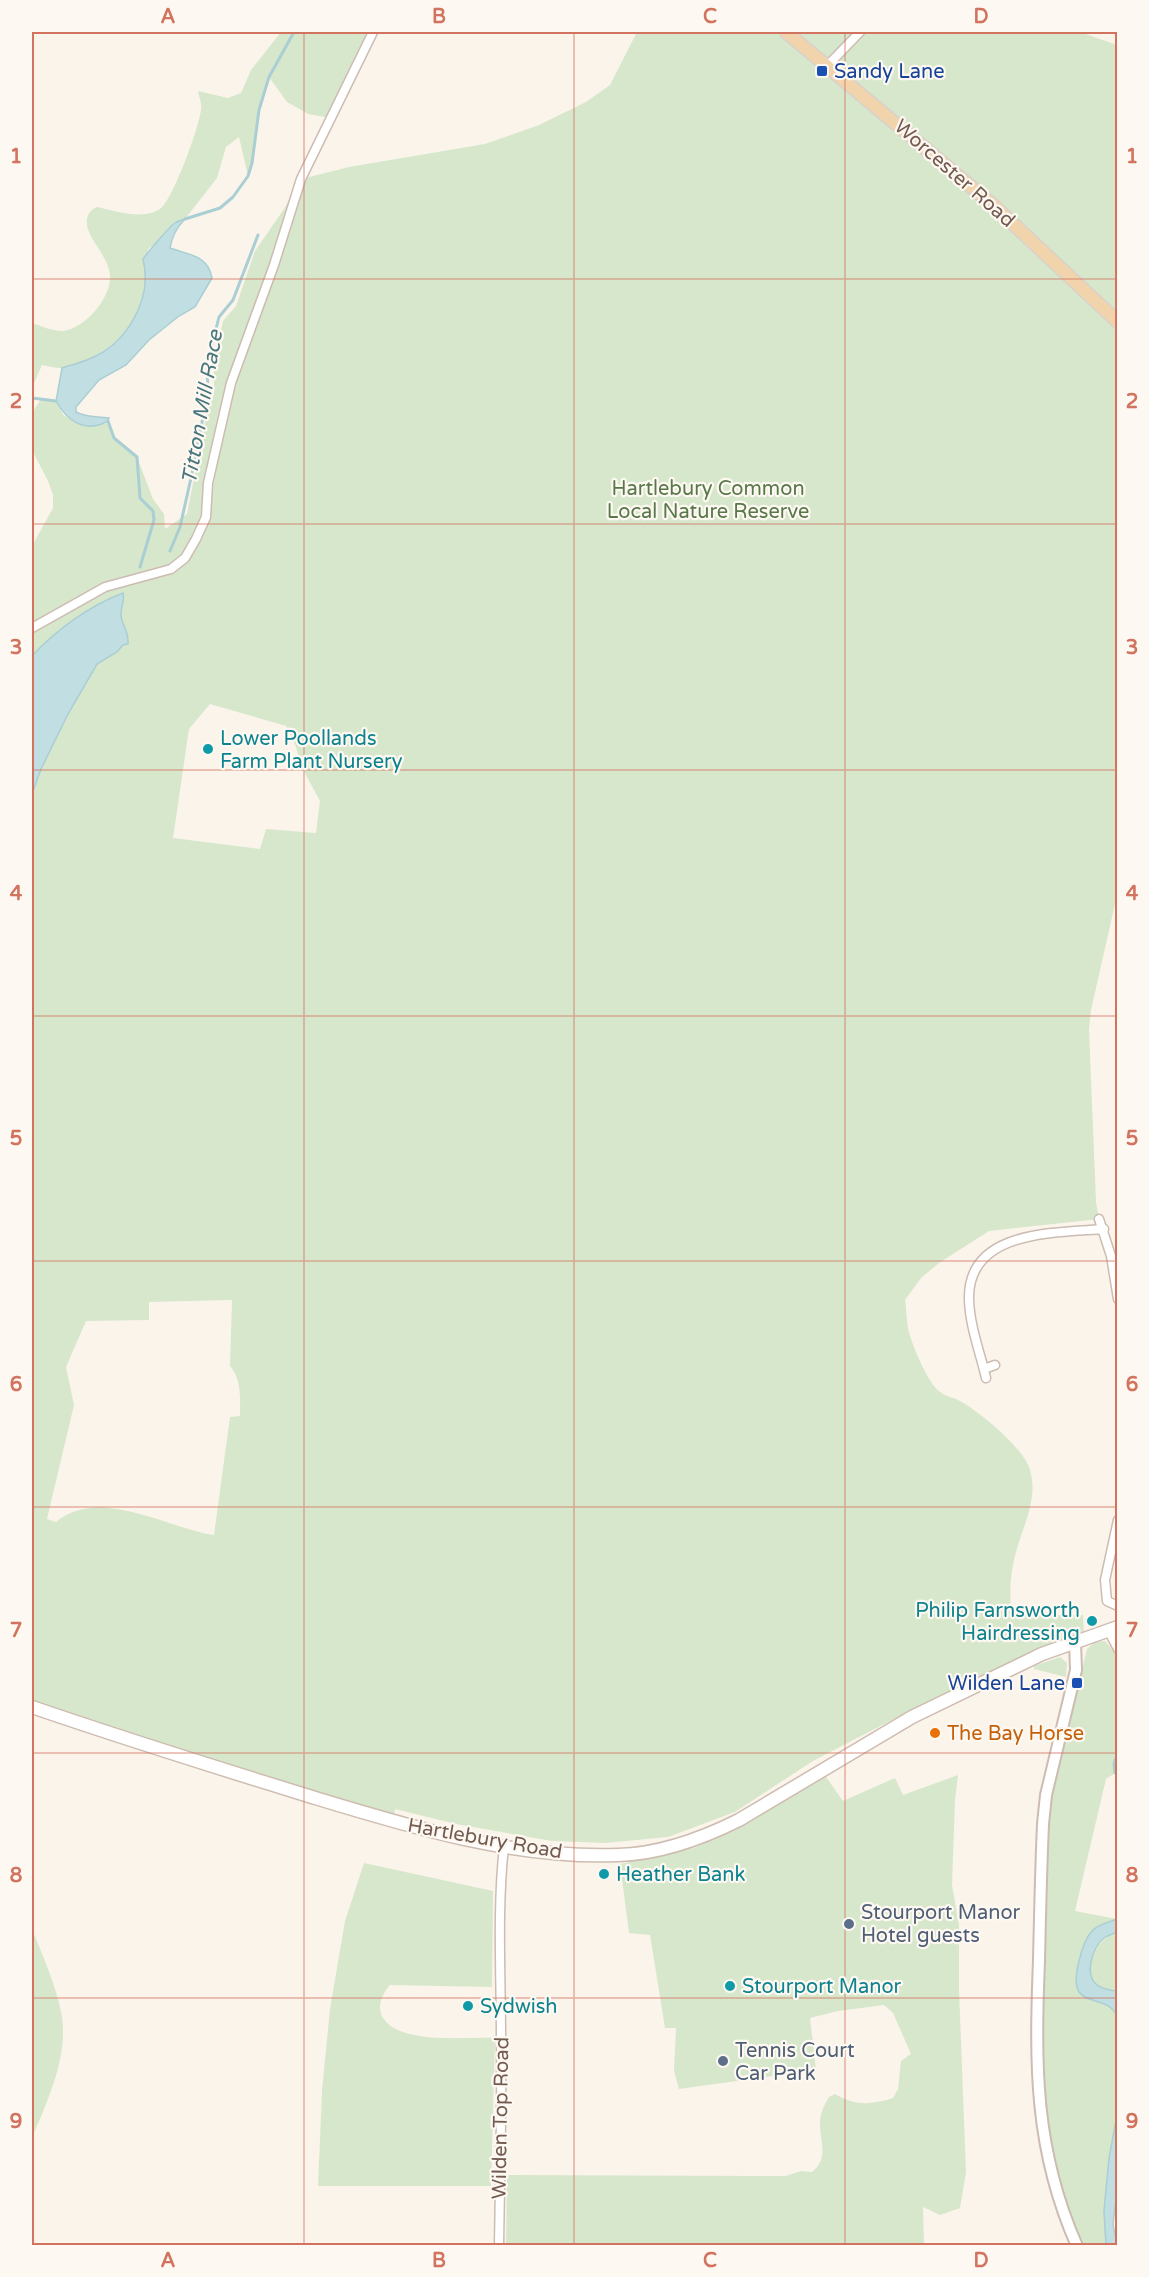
<svg xmlns="http://www.w3.org/2000/svg" width="1149" height="2277" viewBox="0 0 1149 2277" font-family="'Varela Round',sans-serif">
  <style>
    .green { fill: #d7e7cb; fill-rule: evenodd }
    .water { fill: #c1dfe3; stroke: #a9ced3; stroke-width: 1.5 }
    .lines { fill: none; stroke-linecap: round; stroke-linejoin: round }
    .stream { stroke: #a9ced3; stroke-width: 3 }
    .minor-casing { stroke: #ccbcb2; stroke-width: 11 }
    .tertiary-casing { stroke: #ccbcb2; stroke-width: 14 }
    .secondary-casing { stroke: #cebcb0; stroke-width: 15 }
    .primary-casing { stroke: #d8d1ce; stroke-width: 15 }
    .minor { stroke: #fff; stroke-width: 8 }
    .tertiary { stroke: #fff; stroke-width: 10 }
    .secondary { stroke: #fff; stroke-width: 12 }
    .primary { stroke: #f1d4ab; stroke-width: 12 }
    .grid { fill: none; stroke: #d1735e; stroke-width: 1.5; stroke-opacity: 0.55 }
    .transit-dot { fill: #1a4fb4; stroke: #fdf8f1; stroke-width: 2 }
    .culture-dot { fill: #0f9aa8; stroke: #fdf8f1; stroke-width: 2 }
    .food-dot { fill: #e8710a; stroke: #fdf8f1; stroke-width: 2 }
    .service-dot { fill: #5c6f8a; stroke: #fdf8f1; stroke-width: 2 }
    .labels { text-anchor: middle; stroke-width: 4.5; stroke-linejoin: round; paint-order: stroke }
    .transit-label { font-size: 20px; fill: #164399; stroke: #fdf8f1; text-anchor: start }
    .street-label { font-size: 20px; fill: #735b51; stroke: #fdf8f1 }
    .park-label { font-size: 20px; fill: #59784a; stroke: #fdf8f1 }
    .culture-label { font-size: 20px; fill: #0d838f; stroke: #fdf8f1; text-anchor: start }
    .food-label { font-size: 20px; fill: #c56008; stroke: #fdf8f1; text-anchor: start }
    .service-label { font-size: 20px; fill: #4e5e75; stroke: #fdf8f1; text-anchor: start }
    .water-label { font-size: 21px; font-style: italic; fill: #49777d; stroke: #fdf8f1 }
    .neatline { fill: none; stroke: #d1735e; stroke-width: 2 }
    .grid-label { font-size: 20px; text-anchor: middle; font-weight: bold; fill: #d1735e }
  </style>
  <rect width="100%" height="100%" fill="#fbf4eb"/>
  <path class="green" d="M281,32H373L330,118L308,114L287,102L269,77L259,110L252,163L248,176L239,137L226,147L217,178L185,219L176,222L158,243L149,248L144,259C154,304 121,350 78,363C73,364 66,368 60,368C55,368 48,366 42,365L32,388V323C41,326 52,331 63,331C85,329 112,297 110,275C108,256 89,240 87,225C86,216 89,211 97,207C116,211 144,221 161,208C173,199 200,125 201,109C202,104 199,97 198,91L228,98L241,93L251,70Z
    M637,32H1080L1117,45L1118,901L1115,904L1091,1010L1089,1029L1096,1202L1099,1219L989,1231L939,1263L921,1278L905,1300C907,1311 906,1325 910,1336C915,1351 928,1383 940,1392C945,1396 951,1397 956,1399C977,1409 1021,1446 1029,1467C1040,1498 1022,1527 1015,1556C1010,1576 1009,1595 1012,1615H1083L1084,1634L1021,1659L911,1710L813,1761L735,1812L668,1837L605,1843L552,1841L456,1824L395,1809L394,1814L221,1763L32,1703V546L53,508V495L48,481L32,450V413L41,399L56,401L64,416L105,424L108,421L114,438L137,457L153,499L164,514L165,529L187,514L207,412L214,394V364L223,321L236,306L255,251L284,209L301,179L349,167L485,144L539,125L586,102L610,85ZM210,704L286,726L296,747L301,766L320,801L316,833L266,829L260,849L173,838L189,729ZM232,1300L230,1366C242,1380 240,1399 240,1416L230,1417L214,1535C166,1528 100,1486 56,1522L47,1519L74,1405L66,1367L86,1321L149,1320V1302Z
    M1105,1641L1117,1655V1754L1114,1763L1115,1773L1106,1779L1075,1911L1117,1919L1104,1924L1087,1938V1997C1099,2000 1112,2004 1117,2016L1118,2115L1107,2177L1104,2211L1106,2245H1077L1042,2126V1853L1048,1812L1087,1649L1095,1642Z
    M1060,1657L1067,1663L1066,1677L1034,1669V1666Z
    M824,1774L843,1801L895,1778L903,1795L958,1775L955,1800L952,1885L959,1925V1989L966,2172L960,2208L940,2215L923,2207L924,2245L506,2246L507,2175L786,2176L801,2171L812,2172C830,2158 819,2139 820,2120C821,2112 824,2105 829,2097L835,2094C855,2106 871,2105 893,2098L898,2089L901,2061L911,2054L893,2013L884,2005L838,2011L810,2018L816,2070L679,2089L674,2071L676,2028H665L650,1935L629,1933L620,1864L694,1848L742,1826Z
    M364,1863L493,1891L492,1987L390,1985C372,2006 379,2025 406,2033C433,2041 467,2037 495,2038L491,2186H318L322,2091L330,2009L345,1921Z
    M32,1929C43,1957 57,1987 62,2017C68,2058 47,2102 32,2138Z
    M1117,1932V1992L1104,1990L1092,1982C1087,1960 1097,1939 1117,1932Z"/>
  <path class="water" d="M185,219C176,228 172,236 170,248C189,255 208,255 212,278L195,307L179,316L149,340L126,365L99,380L76,407V412C87,418 97,416 109,418L108,421C85,434 67,421 56,401L62,368C71,365 80,363 89,359C127,344 153,299 143,259C147,253 170,226 176,222C177,222 184,219 185,219Z
    M123,593C125,601 121,606 121,614C121,626 129,629 128,644L123,645L117,652L97,664L68,714L41,769L32,794V656C56,630 89,606 123,593Z
    M1117,1919V1932C1113,1934 1108,1935 1104,1938C1093,1947 1084,1973 1096,1984C1103,1991 1110,1988 1117,1992V2016C1109,1998 1088,2004 1079,1992C1071,1980 1083,1940 1092,1931C1098,1924 1110,1922 1117,1919Z
    M1117,2115L1118,2183L1113,2224L1117,2245H1106L1104,2211L1109,2158Z"/>
  <g class="lines">
    <path class="stream" d="M185,219L220,208L233,197L248,176L252,163L259,110L269,77L294,32
      M32,398L56,401
      M108,421L114,438L137,457L140,498L153,511L154,520L140,567
      M170,551L180,527L191,478L208,392L207,364L219,317L233,300L258,235
      M1115,1773L1114,1763L1118,1754"/>
    <defs>
      <path id="minor" d="M828,65L860,32
        M32,628L105,587L171,569L185,558L196,539L206,517L208,483L231,383L274,265L301,179L373,32
        M1099,1219L1111,1256L1118,1299
        M984,1369L995,1365
        M986,1378C980,1352 970,1327 969,1300C967,1230 1054,1233 1104,1229
        M1118,1520L1105,1580L1107,1601L1118,1606
        M1108,1630L1118,1649
        M499,2246C500,2177 502,2108 501,2039C501,1974 497,1910 504,1846"/>
      <path id="tertiary" d="M1075,1642L1076,1670L1046,1795L1043,1824C1041,1869 1040,1915 1039,1960C1035,2064 1034,2149 1077,2246"/>
      <path id="secondary" d="M32,1707C125,1739 218,1768 312,1797C411,1827 514,1859 618,1855C661,1854 701,1839 739,1820L912,1717L1042,1654L1118,1627"/>
      <path id="primary" d="M786,32L993,205L1118,322"/>
    </defs>
    <use href="#minor" class="minor-casing"/>
    <use href="#tertiary" class="tertiary-casing"/>
    <use href="#secondary" class="secondary-casing"/>
    <use href="#primary" class="primary-casing"/>
    <use href="#minor" class="minor"/>
    <use href="#tertiary" class="tertiary"/>
    <use href="#secondary" class="secondary"/>
    <use href="#primary" class="primary"/>
  </g>
  <path class="grid" d="M304,32V2246M574,32V2246M845,32V2246M32,279H1118M32,524H1118M32,770H1118M32,1016H1118M32,1261H1118M32,1507H1118M32,1753H1118M32,1998H1118"/>
  <g class="transit-dot">
    <rect x="816" y="65" width="12" height="12" rx="3"/>
    <rect x="1071" y="1677" width="12" height="12" rx="3"/>
  </g>
  <g class="culture-dot">
    <circle cx="208" cy="749" r="6"/>
    <circle cx="1092" cy="1621" r="6"/>
    <circle cx="604" cy="1874" r="6"/>
    <circle cx="730" cy="1986" r="6"/>
    <circle cx="468" cy="2006" r="6"/>
  </g>
  <circle class="food-dot" cx="935" cy="1733" r="6"/>
  <g class="service-dot">
    <circle cx="849" cy="1924" r="6"/>
    <circle cx="723" cy="2061" r="6"/>
  </g>
  <g class="labels">
    <g class="transit-label">
      <text x="834" y="78">Sandy Lane</text>
      <text x="1065" y="1690" text-anchor="end">Wilden Lane</text>
    </g>
    <g class="street-label">
      <text transform="translate(955 173) rotate(41)" y="7">Worcester Road</text>
      <text transform="translate(485 1838) rotate(10)" y="7">Hartlebury Road</text>
      <text transform="translate(500 2118) rotate(-89)" y="7">Wilden Top Road</text>
    </g>
    <g class="park-label">
      <text x="708" y="495">Hartlebury Common<tspan x="708" dy="23">Local Nature Reserve</tspan></text>
    </g>
    <g class="culture-label">
      <text x="220" y="745">Lower Poollands<tspan x="220" dy="23">Farm Plant Nursery</tspan></text>
      <text x="1080" y="1617" text-anchor="end">Philip Farnsworth<tspan x="1080" dy="23">Hairdressing</tspan></text>
      <text x="616" y="1881">Heather Bank</text>
      <text x="742" y="1993">Stourport Manor</text>
      <text x="480" y="2013">Sydwish</text>
    </g>
    <g class="food-label">
      <text x="947" y="1740">The Bay Horse</text>
    </g>
    <g class="service-label">
      <text x="861" y="1919">Stourport Manor<tspan x="861" dy="23">Hotel guests</tspan></text>
      <text x="735" y="2057">Tennis Court<tspan x="735" dy="23">Car Park</tspan></text>
    </g>
    <g class="water-label">
      <text transform="translate(202 407) rotate(-80)" y="7">Titton Mill Race</text>
    </g>
  </g>
  <rect width="1149" height="2277" fill="none" stroke="#fdf8f1" stroke-width="66"/>
  <rect x="33" y="33" width="1083" height="2211" class="neatline"/>
  <g class="grid-label">
    <text x="168" y="23">A</text>
    <text x="439" y="23">B</text>
    <text x="710" y="23">C</text>
    <text x="981" y="23">D</text>
    <text x="16" y="163">1</text>
    <text x="1132" y="163">1</text>
    <text x="16" y="408">2</text>
    <text x="1132" y="408">2</text>
    <text x="16" y="654">3</text>
    <text x="1132" y="654">3</text>
    <text x="16" y="900">4</text>
    <text x="1132" y="900">4</text>
    <text x="16" y="1145">5</text>
    <text x="1132" y="1145">5</text>
    <text x="16" y="1391">6</text>
    <text x="1132" y="1391">6</text>
    <text x="16" y="1637">7</text>
    <text x="1132" y="1637">7</text>
    <text x="16" y="1882">8</text>
    <text x="1132" y="1882">8</text>
    <text x="16" y="2128">9</text>
    <text x="1132" y="2128">9</text>
    <text x="168" y="2267">A</text>
    <text x="439" y="2267">B</text>
    <text x="710" y="2267">C</text>
    <text x="981" y="2267">D</text>
  </g>
</svg>
